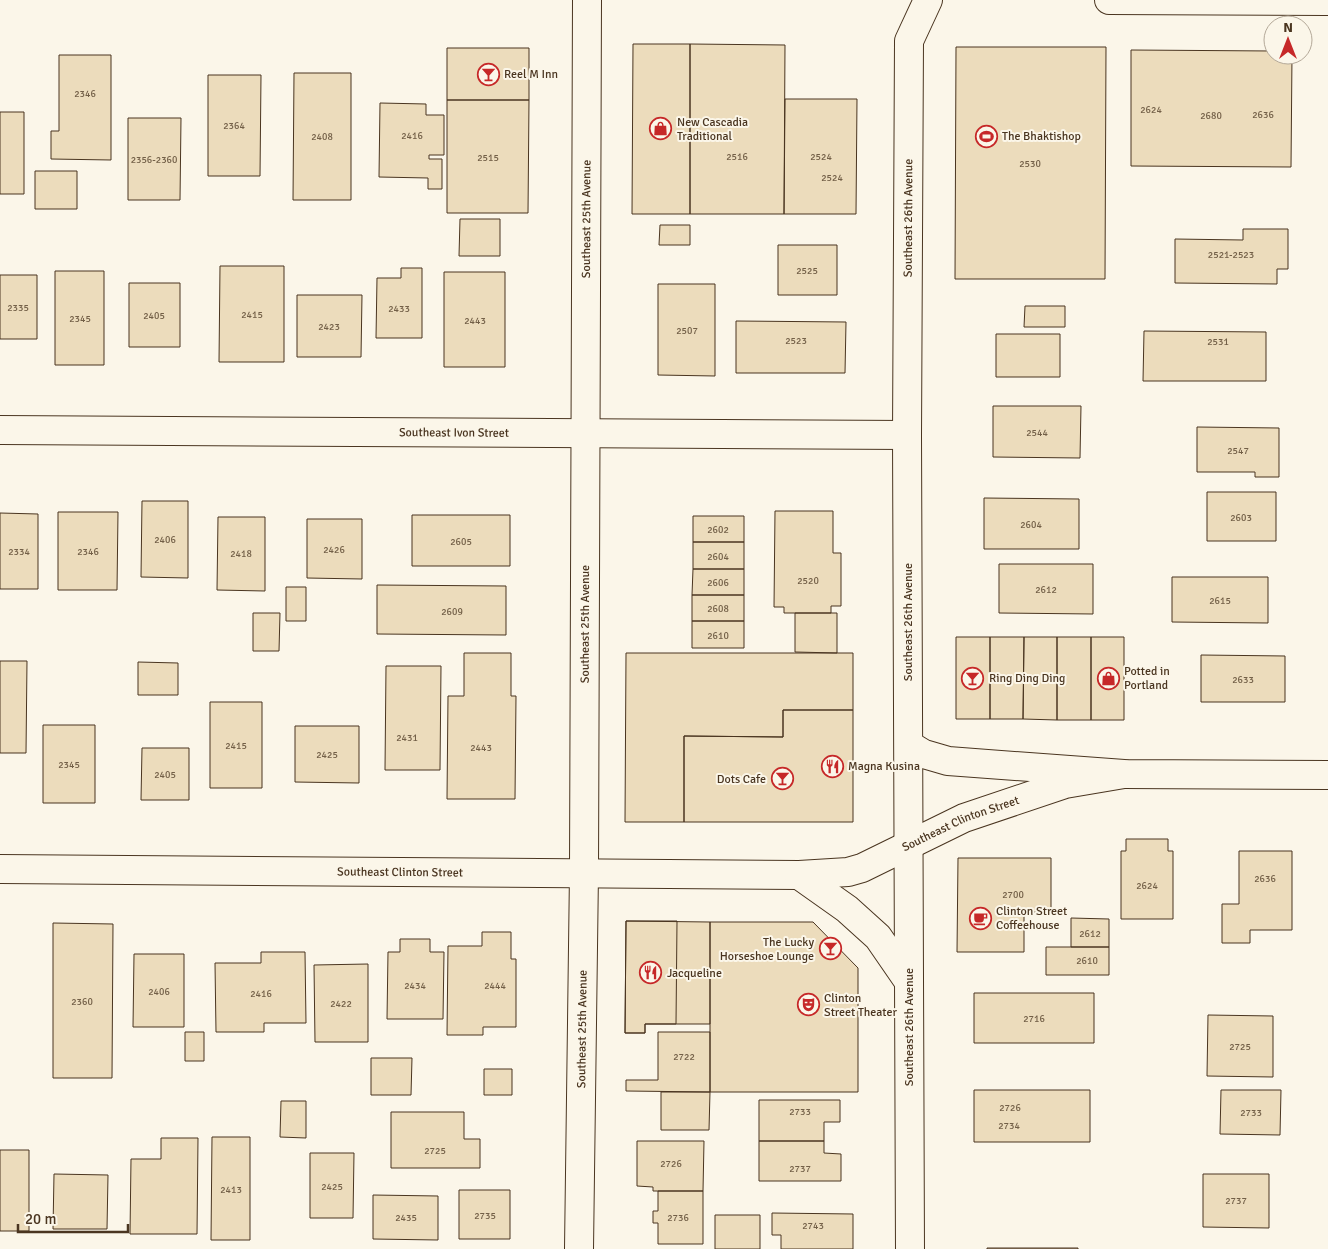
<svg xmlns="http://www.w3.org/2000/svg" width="1328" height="1249" viewBox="0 0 1328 1249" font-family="Signika,sans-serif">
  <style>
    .building { fill: #ecdcbc; stroke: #4a3520 }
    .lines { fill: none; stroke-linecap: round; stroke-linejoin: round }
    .minor-casing { stroke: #4a3520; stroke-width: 30 }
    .tertiary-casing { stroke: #4a3520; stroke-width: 30 }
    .secondary-casing { stroke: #4a3520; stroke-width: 30 }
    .minor { stroke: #fbf6e9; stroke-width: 28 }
    .tertiary { stroke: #fbf6e9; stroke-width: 28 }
    .secondary { stroke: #fbf6e9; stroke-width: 28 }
    .labels { text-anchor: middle; stroke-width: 4; stroke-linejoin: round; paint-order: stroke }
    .number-label { font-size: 10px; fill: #725f47 }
    .poi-label { font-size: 12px; fill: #4a3520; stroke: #fbf6e9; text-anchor: start }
    .street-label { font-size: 12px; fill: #4a3520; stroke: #fbf6e9 }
  </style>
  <rect width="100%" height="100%" fill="#fbf6e9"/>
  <path class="building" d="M633,44H690V214H632Z
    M690,44L785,45L784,214H690Z
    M956,47H1106L1105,279H955Z
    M447,48H529V100H447Z
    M1131,50L1273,51V55H1292L1291,167L1131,166Z
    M59,55H111V160L51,159V131H59Z
    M294,73H351V200H293Z
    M208,75H261L260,176H208Z
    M785,99H857L856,214H784Z
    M447,100H529L528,213H447Z
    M380,103L426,104V115H444V155H429V159H442V189H428V178L379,177Z
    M0,112H24V194H0Z
    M128,118H181L180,200H128Z
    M35,171H77V209H35Z
    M460,219H500V256H459Z
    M660,225H690V245H659Z
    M1243,229H1288V269H1277V284L1175,283V239L1243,240Z
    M778,245H837V295H778Z
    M220,266H284V362H219Z
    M401,268H422V338H376L377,278H401Z
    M55,271H104V365H55Z
    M444,272H505V367H444Z
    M0,275H37V339H0Z
    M129,283H180V347H129Z
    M658,284H715V376L658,375Z
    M297,295H362L361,357H297Z
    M1025,306H1065V327H1024Z
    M736,321L846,322L845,373H736Z
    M1144,331L1266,332V381H1143Z
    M996,334H1060V377H996Z
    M993,406H1081L1080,458L993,457Z
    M1197,427L1279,428V477H1255V472H1197Z
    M1207,492H1276V541H1207Z
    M984,498L1079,499V549H984Z
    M142,501H188V578L141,577Z
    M775,511H833V553H841V606H831V613H784V607H774Z
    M58,512H118L117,590H58Z
    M0,513L38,514V589H0Z
    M412,515H510V566H412Z
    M693,516H744V542H693Z
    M218,517H265V591L217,590Z
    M307,519H362V579L307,578Z
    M693,542H744V569H693Z
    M999,564H1093V614L999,613Z
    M693,569H744V595H692Z
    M1172,577H1268V623L1172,622Z
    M377,585L506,586V635L377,634Z
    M286,587H306V621H286Z
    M692,595H744V621H692Z
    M253,613H280L279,651H253Z
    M795,613H837V653L795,652Z
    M692,621H744V648H692Z
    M956,637H990V719H956Z
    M990,637H1024L1023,719H990Z
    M1024,637H1057V720L1023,719Z
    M1057,637H1091V720H1057Z
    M1091,637H1124V720H1091Z
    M464,653H511V696H516L515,799H447L448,696H464Z
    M626,653H853V710H783V737L684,736V822H625Z
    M1201,655L1285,656V702H1201Z
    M0,661H27L26,753H0Z
    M138,662L178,663V695H138Z
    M386,666H441L440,770H385Z
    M210,702H262V788H210Z
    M783,710H853V822H684V736L783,737Z
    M43,725H95V803H43Z
    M295,726H359V783L295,782Z
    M142,748H189V800H141Z
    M1126,839H1168V851H1173V919H1121V851H1126Z
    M1239,851H1292V930H1250V943H1222V904H1239Z
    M958,858H1051V912H1024V952H957Z
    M1071,918L1109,919V947H1071Z
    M626,921H677L676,1024H645V1033H625Z
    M626,921L710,922V1024H645V1033H625Z
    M710,922H813L858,968V1092H710Z
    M53,923L113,924L112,1078H53Z
    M482,932H511V959H516V1027H483V1035H447L448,946H482Z
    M400,939H430V952H444L443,1019H387L388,952H400Z
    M1046,947H1109V975H1046Z
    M261,952H305L306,1023H264V1032H216L215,963H261Z
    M134,954H184V1027H133Z
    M368,964V1042H315L314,965Z
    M974,993H1094V1043H974Z
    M1208,1015L1273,1016V1077L1207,1076Z
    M185,1032H204V1061H185Z
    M658,1032H710V1092L626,1091V1080H658Z
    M371,1058H412L411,1095H371Z
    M484,1069H512V1095H484Z
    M974,1090H1090V1142H974Z
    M1221,1090H1281L1280,1135L1220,1134Z
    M661,1092H710L709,1130H661Z
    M759,1100H840V1122H824V1141H759Z
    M281,1101H306V1138L280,1137Z
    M391,1112H464V1139H480V1168H391Z
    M212,1137H250V1240H211Z
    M161,1138H198L197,1234H130L131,1159H161Z
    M637,1141H704L703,1191H653V1187L637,1186Z
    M759,1141H824V1153L841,1154V1181H759Z
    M0,1150H29V1231H0Z
    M310,1153H354L353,1218H310Z
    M54,1174L108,1175L107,1229H53Z
    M1203,1174H1269V1228L1203,1227Z
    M459,1190H510V1239H459Z
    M658,1191H703V1244H658V1223H653V1211H658Z
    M373,1195L438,1196V1240L373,1239Z
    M772,1213L853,1214V1249H781V1235H772Z
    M715,1215H760V1249H715Z
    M987,1248H1078V1249H987Z"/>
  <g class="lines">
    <defs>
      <g id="minor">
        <path id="s1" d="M0,430L907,435"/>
        <path d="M909,745L924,754L948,761L1124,774L1328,775"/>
        <path id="s2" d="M0,869L799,875L848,872L862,868L964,818L1065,784L1124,774"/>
        <path d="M799,875L847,909L878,937L909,982"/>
        <path id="s3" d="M579,1249L584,872L587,0"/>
      </g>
      <g id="tertiary">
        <path id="s4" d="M910,1249L907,435L909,41L928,0"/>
      </g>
      <path id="secondary" d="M1109,0L1328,1"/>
    </defs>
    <use href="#minor" class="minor-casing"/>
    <use href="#tertiary" class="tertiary-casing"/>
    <use href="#secondary" class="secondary-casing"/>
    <use href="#minor" class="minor"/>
    <use href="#tertiary" class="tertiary"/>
    <use href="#secondary" class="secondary"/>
  </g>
  <defs>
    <symbol id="bar-ring" viewBox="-11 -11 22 22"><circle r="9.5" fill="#fbf6e9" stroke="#c62828" stroke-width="1.5"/><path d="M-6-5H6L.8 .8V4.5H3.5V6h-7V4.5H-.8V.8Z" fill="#c62828"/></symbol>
    <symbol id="shop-ring" viewBox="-11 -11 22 22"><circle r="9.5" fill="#fbf6e9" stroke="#c62828" stroke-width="1.5"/><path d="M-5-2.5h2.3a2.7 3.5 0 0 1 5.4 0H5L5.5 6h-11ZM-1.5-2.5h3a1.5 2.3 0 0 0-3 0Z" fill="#c62828"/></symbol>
    <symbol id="stadium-ring" viewBox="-11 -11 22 22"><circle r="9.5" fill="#fbf6e9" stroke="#c62828" stroke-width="1.5"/><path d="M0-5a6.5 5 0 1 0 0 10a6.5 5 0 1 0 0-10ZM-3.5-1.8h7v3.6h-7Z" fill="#c62828"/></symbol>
    <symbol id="restaurant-ring" viewBox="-11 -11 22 22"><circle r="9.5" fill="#fbf6e9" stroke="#c62828" stroke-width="1.5"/><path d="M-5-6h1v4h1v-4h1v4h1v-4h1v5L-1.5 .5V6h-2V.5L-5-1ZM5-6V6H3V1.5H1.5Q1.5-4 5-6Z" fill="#c62828"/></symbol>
    <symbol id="cafe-ring" viewBox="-11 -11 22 22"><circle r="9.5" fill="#fbf6e9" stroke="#c62828" stroke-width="1.5"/><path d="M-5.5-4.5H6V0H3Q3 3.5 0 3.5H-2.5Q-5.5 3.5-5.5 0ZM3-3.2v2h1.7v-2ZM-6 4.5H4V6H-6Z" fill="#c62828"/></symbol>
    <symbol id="theatre-ring" viewBox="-11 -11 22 22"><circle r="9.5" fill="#fbf6e9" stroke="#c62828" stroke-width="1.5"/><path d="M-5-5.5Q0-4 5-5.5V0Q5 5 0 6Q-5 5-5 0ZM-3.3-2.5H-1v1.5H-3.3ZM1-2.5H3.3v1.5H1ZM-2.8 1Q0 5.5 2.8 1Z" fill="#c62828"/></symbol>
  </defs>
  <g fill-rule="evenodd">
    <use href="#bar-ring" x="476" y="62" width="25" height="25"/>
    <use href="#shop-ring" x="648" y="116" width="25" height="25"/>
    <use href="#stadium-ring" x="974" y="124" width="25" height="25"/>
    <use href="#bar-ring" x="960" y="666" width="25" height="25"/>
    <use href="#shop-ring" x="1096" y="666" width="25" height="25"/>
    <use href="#restaurant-ring" x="820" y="754" width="25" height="25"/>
    <use href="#bar-ring" x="770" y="766" width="25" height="25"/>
    <use href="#cafe-ring" x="968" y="906" width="25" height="25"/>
    <use href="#bar-ring" x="818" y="936" width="25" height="25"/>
    <use href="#restaurant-ring" x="638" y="960" width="25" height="25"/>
    <use href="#theatre-ring" x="796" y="992" width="25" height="25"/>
  </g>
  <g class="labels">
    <g class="number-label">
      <text x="85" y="97">2346</text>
      <text x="1151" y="113">2624</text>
      <text x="1263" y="118">2636</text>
      <text x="1211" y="119">2680</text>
      <text x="234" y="129">2364</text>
      <text x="412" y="139">2416</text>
      <text x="322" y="140">2408</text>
      <text x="737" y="160">2516</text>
      <text x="821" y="160">2524</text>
      <text x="488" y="161">2515</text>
      <text x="154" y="163">2356-2360</text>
      <text x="1030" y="167">2530</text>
      <text x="832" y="181">2524</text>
      <text x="1231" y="258">2521-2523</text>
      <text x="807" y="274">2525</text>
      <text x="18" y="311">2335</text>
      <text x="399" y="312">2433</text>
      <text x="252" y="318">2415</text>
      <text x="154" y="319">2405</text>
      <text x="80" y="322">2345</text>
      <text x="475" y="324">2443</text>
      <text x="329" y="330">2423</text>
      <text x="687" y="334">2507</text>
      <text x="796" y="344">2523</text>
      <text x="1218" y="345">2531</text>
      <text x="1037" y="436">2544</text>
      <text x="1238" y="454">2547</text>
      <text x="1241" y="521">2603</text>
      <text x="1031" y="528">2604</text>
      <text x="718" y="533">2602</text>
      <text x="165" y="543">2406</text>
      <text x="461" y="545">2605</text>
      <text x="334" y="553">2426</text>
      <text x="19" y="555">2334</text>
      <text x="88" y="555">2346</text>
      <text x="241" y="557">2418</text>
      <text x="718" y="560">2604</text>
      <text x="808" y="584">2520</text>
      <text x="718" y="586">2606</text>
      <text x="1046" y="593">2612</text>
      <text x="1220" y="604">2615</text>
      <text x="718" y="612">2608</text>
      <text x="452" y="615">2609</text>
      <text x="718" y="639">2610</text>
      <text x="1243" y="683">2633</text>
      <text x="407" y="741">2431</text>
      <text x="236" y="749">2415</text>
      <text x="481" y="751">2443</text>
      <text x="327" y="758">2425</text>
      <text x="69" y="768">2345</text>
      <text x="165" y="778">2405</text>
      <text x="1265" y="882">2636</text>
      <text x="1147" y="889">2624</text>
      <text x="1013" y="898">2700</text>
      <text x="1090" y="937">2612</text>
      <text x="1087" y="964">2610</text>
      <text x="415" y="989">2434</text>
      <text x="495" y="989">2444</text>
      <text x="159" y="995">2406</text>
      <text x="261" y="997">2416</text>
      <text x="82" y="1005">2360</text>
      <text x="341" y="1007">2422</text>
      <text x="1034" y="1022">2716</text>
      <text x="1240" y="1050">2725</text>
      <text x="684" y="1060">2722</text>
      <text x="1010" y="1111">2726</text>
      <text x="800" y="1115">2733</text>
      <text x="1251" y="1116">2733</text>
      <text x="1009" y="1129">2734</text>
      <text x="435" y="1154">2725</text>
      <text x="671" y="1167">2726</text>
      <text x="800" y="1172">2737</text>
      <text x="332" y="1190">2425</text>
      <text x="231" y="1193">2413</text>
      <text x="1236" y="1204">2737</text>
      <text x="485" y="1219">2735</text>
      <text x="406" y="1221">2435</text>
      <text x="678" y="1221">2736</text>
      <text x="813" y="1229">2743</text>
    </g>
    <g class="poi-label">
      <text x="504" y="78">Reel M Inn</text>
      <text x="677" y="126">New Cascadia<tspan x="677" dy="14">Traditional</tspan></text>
      <text x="1002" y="140">The Bhaktishop</text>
      <text x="1124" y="675">Potted in<tspan x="1124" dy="14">Portland</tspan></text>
      <text x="989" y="682">Ring Ding Ding</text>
      <text x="848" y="770">Magna Kusina</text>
      <text x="766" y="783" text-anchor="end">Dots Cafe</text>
      <text x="996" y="915">Clinton Street<tspan x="996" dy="14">Coffeehouse</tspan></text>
      <text x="814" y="946" text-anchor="end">The Lucky<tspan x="814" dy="14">Horseshoe Lounge</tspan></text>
      <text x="667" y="977">Jacqueline</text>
      <text x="824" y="1002">Clinton<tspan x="824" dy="14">Street Theater</tspan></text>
    </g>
    <g class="street-label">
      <text dy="4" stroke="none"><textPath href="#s4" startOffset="1031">Southeast 26th Avenue</textPath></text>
      <text dy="4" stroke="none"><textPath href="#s3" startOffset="1030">Southeast 25th Avenue</textPath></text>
      <text dy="4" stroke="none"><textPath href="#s1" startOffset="454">Southeast Ivon Street</textPath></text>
      <text transform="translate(908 622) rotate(-90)" y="4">Southeast 26th Avenue</text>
      <text dy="4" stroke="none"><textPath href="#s3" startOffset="625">Southeast 25th Avenue</textPath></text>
      <text dy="4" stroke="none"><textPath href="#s2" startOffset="971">Southeast Clinton Street</textPath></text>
      <text dy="4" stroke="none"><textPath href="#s2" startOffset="400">Southeast Clinton Street</textPath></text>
      <text transform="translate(909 1027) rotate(-90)" y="4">Southeast 26th Avenue</text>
      <text dy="4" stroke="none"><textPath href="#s3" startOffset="220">Southeast 25th Avenue</textPath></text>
    </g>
  </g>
  <g transform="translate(1288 40)"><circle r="24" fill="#fbf6e9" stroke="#b4a999"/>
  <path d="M0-4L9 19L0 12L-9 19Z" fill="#c62828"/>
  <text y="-8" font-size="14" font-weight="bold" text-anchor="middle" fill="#4a3520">N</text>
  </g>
  <path d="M18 1224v8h110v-8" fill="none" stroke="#4a3520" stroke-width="2.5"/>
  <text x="25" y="1224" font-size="15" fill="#4a3520" stroke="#fbf6e9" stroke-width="4" paint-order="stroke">20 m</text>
</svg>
